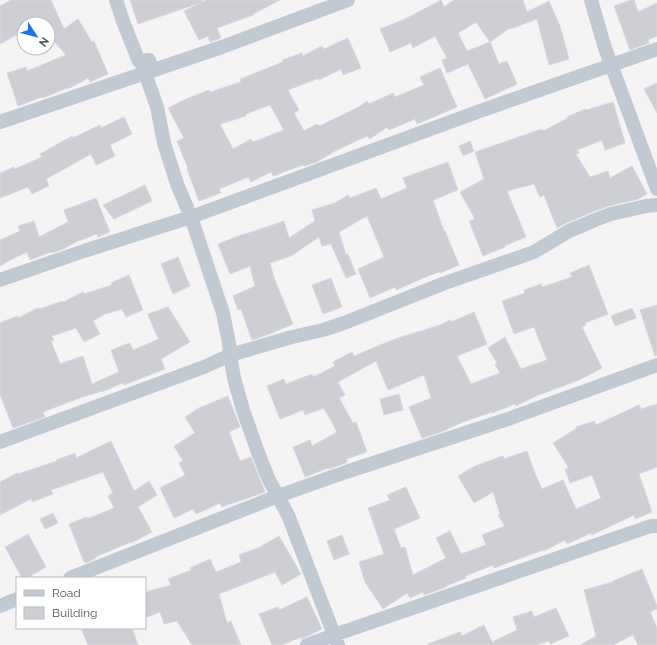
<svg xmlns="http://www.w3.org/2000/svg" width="657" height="645" viewBox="0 0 657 645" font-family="Raleway,sans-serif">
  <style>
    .building { fill: #cdcfd5; stroke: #d7d9de; fill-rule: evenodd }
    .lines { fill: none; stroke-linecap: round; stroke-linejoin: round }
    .minor { stroke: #c1cad2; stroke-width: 14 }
  </style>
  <rect width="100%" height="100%" fill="#f5f3f3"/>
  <path class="building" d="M11,0H51L64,29L78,19L92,42L94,41L108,74L90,82L88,78L68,89L67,88L43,98L42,97L18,106L7,73L26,67L27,71L66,55L48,34V24H24V31L0,44V6Z
    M130,0H202V2L138,24Z
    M206,0H280L253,14V15L217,28L221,38L210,42L208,36L199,40L184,11Z
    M441,0L444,7L454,0H523L527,12L549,1L560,26L569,59L549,65L537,19L510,29V28L490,42L476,22L458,33L467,51L490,42L499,64L507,61L517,84L485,99L468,64L447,73L442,60L447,58L435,36L413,48L411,43L390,52L380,29L403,20Z
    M631,0H634L638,12L657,3V36L648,40L649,43L630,50L614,6Z
    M348,38L361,68L343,75L341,69L319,80V78L288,90L299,110L294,113L304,131L317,124L319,126L359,107L367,101L369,104L393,93L395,97L424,85L420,77L440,68L457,107L417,124L415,119L389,130L387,127L370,139L367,136L335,151L317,162L304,166L303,165L273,176L271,172L251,182L248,177L219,189L221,193L199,201L187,169L188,168L177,141L184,138L168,108L186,99L209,90L210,92L241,82L240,79L283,62L282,60L302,53L303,56L322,46L324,49ZM270,105L284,130L253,142L251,139L233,149L220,124L246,116V114Z
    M657,83V113L644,89Z
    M613,102L625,143L605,150L602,140L577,150L579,153L576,154L590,177L608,171L610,178L632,166L647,194L638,199L609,206L592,212L566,223L557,228L544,195L540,197L534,184L507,191L526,237L504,246L505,247L483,256L469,221L475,219L460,192L484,179L475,152L542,129L543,131L568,118L567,117L585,109L586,110Z
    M124,117L132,134L110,145L115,156L96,165L91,154L46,179L49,186L32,194L28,187L0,198V173L14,167L15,169L42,157L40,154L72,136L73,138L100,125L101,128Z
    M470,141L474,151L463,156L459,146Z
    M448,162L458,190L433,200L444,231H445L459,265L440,273L439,272L423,278L396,290L395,287L370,298L358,269L384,257L367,216L339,232L346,255L348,254L356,274L346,278L331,244L322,246L319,237L291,256L270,263L274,278L293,324L272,333L252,340L241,309L238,310L233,296L255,286L250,266L230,274L218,244L241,235L255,231L284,221L289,238L315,221L312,210L335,203L348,195L350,198L376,188L381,199L407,188L403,178Z
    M145,185L152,201L114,219L103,205Z
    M96,198L110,232L98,237L97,234L78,241L61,250L52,253L51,252L30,260L27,252L10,260L0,266V240L20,231L18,226L34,221L39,237L68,222L64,210Z
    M178,257L190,286L173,294L161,264Z
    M589,265L608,314L585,323L586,325L582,327L602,368L579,380L536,396L516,406L515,404L492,413V412L463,422L441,432L422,438L409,407L431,398L424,375L388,390L376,361L338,382L345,395L339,398L353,423L356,422L367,452L346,459L347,462L346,463L329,469L328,468L305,477L293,447L310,440L312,446L337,432L324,408L305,415L303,410L280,419L267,386L284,379L286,384L312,374L313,377L335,366L333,362L352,352L354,356L395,339L440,325L450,320L451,322L474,312L487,344L457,356L471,384L500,373L495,364L497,363L488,348L505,337L521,369L547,360L534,327L514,334L502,301L525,293L524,290L541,284L542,287L572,277L570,273Z
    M129,275L143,310L126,317L122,309L105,314L93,321L100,334L84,342L76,328L52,336L54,340L51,341L60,364L83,356L92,384L119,372L111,350L130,343L133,350L159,339L155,332L148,314L168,307L190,342L161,359L165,369L124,385L123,383L102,392V391L77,399L43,412L45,417L13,428L0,394V323L17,316L18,318L38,308L39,309L63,301V302L83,292L84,294L112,285L111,283Z
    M331,278L342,307L323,314L312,285Z
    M657,305V355L655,356L640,310Z
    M632,308L636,318L615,326L611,316Z
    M399,394L403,410L384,415L380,399Z
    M228,396L240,427L229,432L240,461L251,457L265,492L222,507L220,503L196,514L193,509L174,518L160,488L185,475L179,463L183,461L174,446L195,433L185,417L199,408Z
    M657,404V467L639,474L652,512L635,519L634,515L592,535L591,533L567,544L565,540L544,551L543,550L494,568L493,565L465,576L466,578L446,586V587L424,595L423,592L410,598L407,593L383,609L365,582L359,562L384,554L368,508L390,500L387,495L406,487L420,518L394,529L401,548L405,547L413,575L446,558L436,538L450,531L461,554L486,545L482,535L505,526L498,515L500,514L493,492L474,503L458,476L475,466L503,456L504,459L527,451L536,476L542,489L563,480L576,509L601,498L592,475L570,483L565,469L569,468L553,443L577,428L576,427L594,421L596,425L639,405L641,409Z
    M111,441L134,491L149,481L157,495L138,507L152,532L131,543V542L95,557L96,558L86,563L85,562H84L69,524L87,517V519L114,508L108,496L113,493L103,472L51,490L53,494L32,502L31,499L0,515V482L17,473L18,474L57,461L56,460L75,453L76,458Z
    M53,513L58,523L45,529L40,519Z
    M28,534L46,567L27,578H22L5,547Z
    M342,535L349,554L334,560L327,541Z
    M279,536L301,574L282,585L275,572L219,594L227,623L231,621L241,645H192L177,621L164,624L160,612L145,618V592L171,585L168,579L191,570L190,568L210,559L216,572L241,562L239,555L260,547Z
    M642,569L657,606V609L650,612L657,628V645H638L633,635L613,645H580L596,636L584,590L613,582V581Z
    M307,597L322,629L301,639V637L282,645H272L259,614L278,607L279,610Z
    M556,608L569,636L550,644L549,641L536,645H428V644L460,632L462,636L484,625L492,642L517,630L513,617L532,611L534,617Z
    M81,628H132L138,645H88Z"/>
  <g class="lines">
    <path class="minor" d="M116,0L124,24L138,59L139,61H142L147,60H149L153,70
      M591,0L605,48L657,189
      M145,73L157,107L164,143L177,184L191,217L223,313L229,343L230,355L234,378L243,410L259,455L269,480L288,515L338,645
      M0,122L222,47L348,0
      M0,280L84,251L191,217L480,111L657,49
      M0,442L204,367L230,355L292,337L323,330L344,323L445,283L534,252L569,231L595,220L611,214L646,206L657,205
      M70,578L278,496L346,472L508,419L657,365
      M0,606L17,599
      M307,645L334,635L651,526H657"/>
  </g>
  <rect x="16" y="577" width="130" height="52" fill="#ffffff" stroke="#b7bbc0"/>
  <rect x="24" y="590" width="20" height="6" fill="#c1cad2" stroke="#b7bbc0"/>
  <text x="52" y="597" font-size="12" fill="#4a5661">Road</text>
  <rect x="24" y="607" width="20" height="12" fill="#cdcfd5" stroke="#b7bbc0"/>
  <text x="52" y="617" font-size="12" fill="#4a5661">Building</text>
  <g transform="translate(36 36) rotate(126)"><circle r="19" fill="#ffffff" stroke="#b7bbc0"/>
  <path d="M0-3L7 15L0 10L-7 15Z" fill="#1a73e8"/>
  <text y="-6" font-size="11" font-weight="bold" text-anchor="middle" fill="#4a5661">N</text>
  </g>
</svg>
